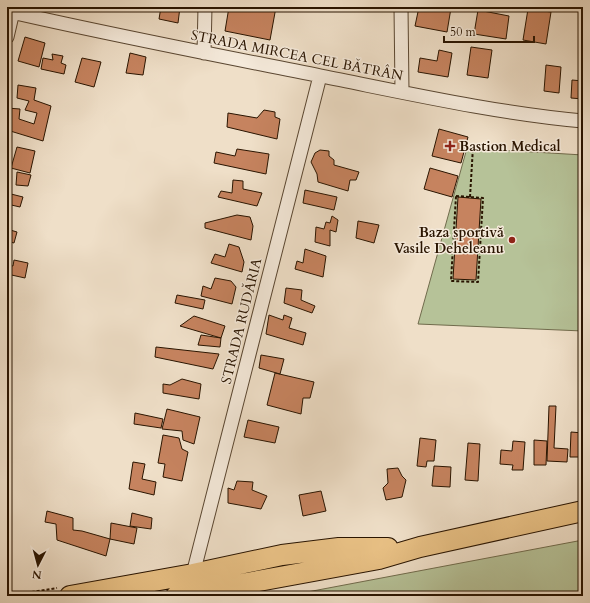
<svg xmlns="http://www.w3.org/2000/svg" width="590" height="603" viewBox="0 0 590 603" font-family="Cardo,serif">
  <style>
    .green { fill: #b6c298; stroke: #706b4c }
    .building { fill: #c6835f; stroke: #291400 }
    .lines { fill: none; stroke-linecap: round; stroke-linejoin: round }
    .service-casing { stroke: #5a4732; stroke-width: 8 }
    .minor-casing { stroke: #5a4732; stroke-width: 15 }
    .primary-casing { stroke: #291400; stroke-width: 22 }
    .path { stroke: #291400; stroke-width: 2; stroke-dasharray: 3 2; stroke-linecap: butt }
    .service { stroke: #f5eadb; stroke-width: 6 }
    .minor { stroke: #f5eadb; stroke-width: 13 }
    .primary { stroke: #e8c084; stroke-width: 20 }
    .poi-dot { fill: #8f2418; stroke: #f5eadb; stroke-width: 1.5 }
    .labels { text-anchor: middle; stroke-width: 3; stroke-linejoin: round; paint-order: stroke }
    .street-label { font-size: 14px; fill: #291400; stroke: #f5eadb }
    .poi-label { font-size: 14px; font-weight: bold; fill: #291400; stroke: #f5eadb; text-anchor: start }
  </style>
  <rect width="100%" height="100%" fill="#efdfc8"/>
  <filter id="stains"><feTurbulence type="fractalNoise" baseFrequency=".005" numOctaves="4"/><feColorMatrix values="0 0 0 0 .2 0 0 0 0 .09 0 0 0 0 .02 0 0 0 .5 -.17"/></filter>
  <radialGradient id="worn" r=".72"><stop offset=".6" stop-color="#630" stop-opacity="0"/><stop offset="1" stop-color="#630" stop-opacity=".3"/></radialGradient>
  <path class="green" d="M467,148L583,155V331L418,324Z
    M583,540V596H286Z"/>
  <path class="building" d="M80,7H91V11H80Z
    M109,7H127V10H109Z
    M161,7H180L178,23L159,19Z
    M229,7H276L270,40L225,31Z
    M419,7L451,8L447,32L415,26Z
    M528,9L551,12L546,44L523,40Z
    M478,10L509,16L506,39L474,34Z
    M25,37L45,43L39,67L18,61Z
    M581,45H583V75H579Z
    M471,47L492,50L488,78L467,75Z
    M439,50L452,53L448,77L418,72L420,58L437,61Z
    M130,53L146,57L143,75L126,73Z
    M52,54L63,56L61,63L66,65L64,74L41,69L43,58L53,60Z
    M82,58L101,62L94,87L75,82Z
    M546,65L561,67L559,93L544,91Z
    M572,80L583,81V99L571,98Z
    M18,85L36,88L34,100L51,106L43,141L7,130V108L20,109L19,119L34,124L37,113L25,110L29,101L17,98Z
    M264,110L275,112V117L280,119L277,139L227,127L228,113L257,118Z
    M439,129L468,137L461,163L432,156Z
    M17,147L35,151L30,173L11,168Z
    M237,149L269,154L266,174L214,163L216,152L235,156Z
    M320,150L329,151V156L334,160V165L359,172L356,180H350L348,191L318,182L317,174L311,162L315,153Z
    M430,168L458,176L452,197L424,189Z
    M17,172L31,175L28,186L16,185Z
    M233,180L243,181V189L262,193L257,206L218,197L221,191L232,193Z
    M305,190L337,197L334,210L303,203Z
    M7,193L23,197L20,207L7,204Z
    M458,197L481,199L476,280L453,279Z
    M237,215L250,217L253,226L251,240L205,228V223Z
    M332,216L338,220L336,232L330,230V246L315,242L316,227L324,229L326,222L330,223Z
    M358,221L379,225L374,243L356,238Z
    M7,229L17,232L14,243L7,241Z
    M229,244L239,247L244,262L242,272L211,263L215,254L225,257Z
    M305,249L326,256L323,277L295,269L297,261L303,263Z
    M14,260L28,263L25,278L7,274V265L13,266Z
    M215,278L231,281L236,287L232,304L201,296L203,286L211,289Z
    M286,288L302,290L301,300L315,306L312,313L284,303Z
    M177,295L205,300L203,309L175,303Z
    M269,315L283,320L284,315L292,318L289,328L306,333L303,345L266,334Z
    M194,316L225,326L221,338L180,326Z
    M201,335L221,338L220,347L198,345Z
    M156,347L219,354L213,369L155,357Z
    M261,355L284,359L280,374L259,368Z
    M275,373L314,382L310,398H303L301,414L267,405Z
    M182,379L201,384L199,399L163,393V384L170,385Z
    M549,406H556L554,448L568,449L567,462L547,461Z
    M167,409L200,417L194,444L183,440L182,431L162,429Z
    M135,413L163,419L161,428L134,424Z
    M248,420L279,427L275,443L244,437Z
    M571,432L583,433V457H570Z
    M163,435L179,438L182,449L188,452L182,481L163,477L165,464L158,463Z
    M420,438L436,440L434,461H427L426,467L417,466Z
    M534,440L547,441L546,465H534Z
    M513,441L525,442L523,470H512L513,465L500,464L501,450L512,451Z
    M468,443L480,444L478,481L465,480Z
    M133,462L145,464L142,479L156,482L154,495L129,489Z
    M434,466L451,467L450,487L432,486Z
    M398,468L402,476L406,480L402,497L386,500L383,488L388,483L387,469Z
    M237,481L253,482L252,490L267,496L261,509L228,503V488L234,490Z
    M321,491L326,511L303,516L299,495Z
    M47,511L73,518V530L82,531L110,539L106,556L57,540L56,524L45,522Z
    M132,513L152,518L151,529L130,526Z
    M111,523L137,528L134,544L110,539Z"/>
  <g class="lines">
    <defs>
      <path id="service" d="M560,7H562"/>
      <path id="minor" d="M401,7L402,92
        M7,11C111,35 216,55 321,76C407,93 495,113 583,121
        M7,37L14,7
        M204,53L205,7
        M193,574L320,76"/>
      <path id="primary" d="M70,596L193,574L282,555L339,548H388
        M176,596L379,559L420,547L583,511"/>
    </defs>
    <use href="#service" class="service-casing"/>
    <use href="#minor" class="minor-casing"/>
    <use href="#primary" class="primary-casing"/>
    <path class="path" d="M456,196L483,198L478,282L451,281Z
      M470,197L473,147
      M7,596L57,588"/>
    <use href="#service" class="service"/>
    <use href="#minor" class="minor"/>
    <use href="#primary" class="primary"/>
  </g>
  <g class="poi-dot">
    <path d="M448 140h4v4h4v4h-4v4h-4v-4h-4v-4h4z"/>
    <circle cx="512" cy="240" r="4"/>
  </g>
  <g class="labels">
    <g class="street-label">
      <text transform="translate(297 55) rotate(11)" y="5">STRADA MIRCEA CEL BĂTRÂN</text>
      <text transform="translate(241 321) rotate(-76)" y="5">STRADA RUDĂRIA</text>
    </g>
    <g class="poi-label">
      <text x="459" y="151">Bastion Medical</text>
      <text x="504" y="237" text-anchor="end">Baza sportivă<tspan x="504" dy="16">Vasile Deheleanu</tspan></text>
    </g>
  </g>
  <rect width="590" height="603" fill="none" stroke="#efdfc8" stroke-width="24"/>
  <rect x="8" y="8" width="574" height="587" fill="none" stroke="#291400" stroke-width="2"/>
  <rect x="12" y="12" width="566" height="579" fill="none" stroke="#291400"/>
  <g transform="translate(38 565) rotate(186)" stroke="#f5eadb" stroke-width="3" paint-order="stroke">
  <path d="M0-3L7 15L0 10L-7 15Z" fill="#291400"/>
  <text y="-6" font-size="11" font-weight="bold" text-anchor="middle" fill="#291400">N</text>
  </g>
  <path d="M444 36v6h90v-6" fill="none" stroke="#291400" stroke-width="2"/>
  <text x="450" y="36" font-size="12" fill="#291400" stroke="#f5eadb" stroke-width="3" paint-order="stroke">50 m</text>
  <rect width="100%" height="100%" filter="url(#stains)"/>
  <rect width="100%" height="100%" fill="url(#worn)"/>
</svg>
